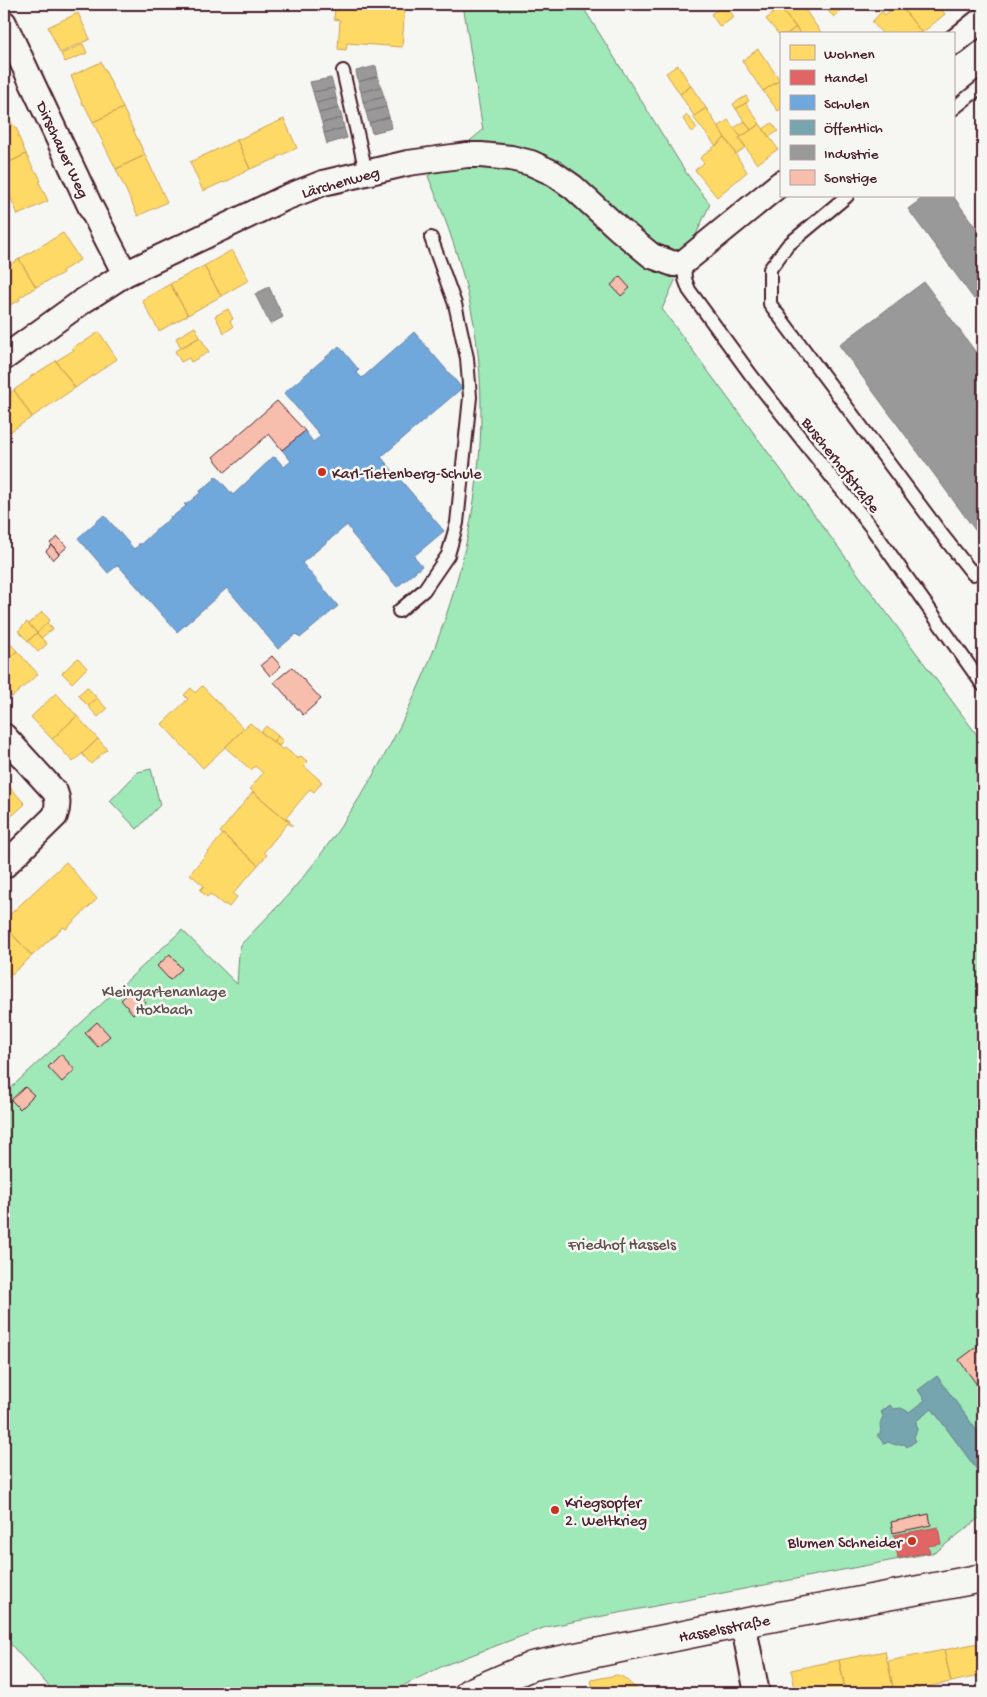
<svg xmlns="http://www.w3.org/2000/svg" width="987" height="1697" viewBox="0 0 987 1697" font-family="'Gochi Hand',sans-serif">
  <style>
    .green { fill: #9fe9b8; stroke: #748472 }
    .homes { fill: #ffd966; stroke: #c9a154 }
    .shops { fill: #e06666; stroke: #b35154 }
    .schools { fill: #6fa8dc; stroke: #647fa7 }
    .public { fill: #76a5af; stroke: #697d87 }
    .industry { fill: #999; stroke: #817478 }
    .building { fill: #f7beae; stroke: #4a1f2b }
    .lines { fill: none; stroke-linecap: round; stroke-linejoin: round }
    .service-casing { stroke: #4a1f2b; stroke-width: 16 }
    .minor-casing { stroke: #4a1f2b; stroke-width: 28 }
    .tertiary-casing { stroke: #4a1f2b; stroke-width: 31 }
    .service { stroke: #f6f6f2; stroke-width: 12 }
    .minor { stroke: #f6f6f2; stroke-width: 24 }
    .tertiary { stroke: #f6f6f2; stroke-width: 28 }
    .poi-dot { fill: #c8321e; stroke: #f6f6f2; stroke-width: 2 }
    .labels { text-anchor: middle; stroke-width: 5; stroke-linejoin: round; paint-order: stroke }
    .street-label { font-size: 16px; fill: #4a1f2b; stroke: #f6f6f2 }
    .poi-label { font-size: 16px; fill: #4a1f2b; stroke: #f6f6f2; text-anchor: start }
    .park-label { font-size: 16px; fill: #5f524e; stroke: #f6f6f2 }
  </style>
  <rect width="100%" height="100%" fill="#f6f6f2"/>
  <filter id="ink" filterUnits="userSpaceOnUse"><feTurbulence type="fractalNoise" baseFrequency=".02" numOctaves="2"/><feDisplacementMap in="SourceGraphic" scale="10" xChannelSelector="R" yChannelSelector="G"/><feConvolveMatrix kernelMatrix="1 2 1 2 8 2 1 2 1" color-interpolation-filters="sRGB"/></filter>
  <g filter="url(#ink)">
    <path class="green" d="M463,4H581L687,174L710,204L662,309L983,743V1515L936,1552L546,1627L445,1665L412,1681L391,1693H55L4,1637V1094L182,930L237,984C238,976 238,951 241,945C243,941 248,938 250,935C259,925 269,916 278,906C301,881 322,854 341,826C439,682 503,499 474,324C465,272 448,224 428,176L483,130Z
      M151,769L160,805L137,829L110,801L138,772Z"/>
    <path class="homes" d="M341,4H405L402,47L347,43L346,50L338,49L340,20L334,19L335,8L341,9Z
      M725,4L734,17L720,27L711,14Z
      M784,4H791L794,7L801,4L822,34H801L780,8Z
      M821,4H834L840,11L834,17Z
      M878,4H898L890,11Z
      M898,4H899L922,33L883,34L872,22L882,11L885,15Z
      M899,4H937L945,14L922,33Z
      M780,8L796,27L787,34H781V37L766,19Z
      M78,13L90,39L60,53L48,27Z
      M796,27L801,34H787Z
      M83,44L87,53L65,62L61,54Z
      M758,49L780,80L763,91L742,61Z
      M101,62L123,108L93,122L84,104L83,105L71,76Z
      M678,65L691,86L680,94L666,73Z
      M780,80L781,109L778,111L763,91Z
      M691,86L706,108L694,116L680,94Z
      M746,96L749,101L736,109L733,104Z
      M746,103L760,124L751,130L736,109Z
      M4,106L13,126H15L19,134L18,135L26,154L4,165Z
      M123,108L145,155L116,169L93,122Z
      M706,108L725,138L716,146L693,117Z
      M687,115L697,128L692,132L683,119Z
      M284,119L297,148L277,157L278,158L250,169L237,140Z
      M728,120L741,137L739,138L746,147L736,154L718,127Z
      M745,121L751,130L741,137L734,128Z
      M772,123L778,131L769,137L763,129Z
      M760,124L778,149L757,164L739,138Z
      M725,138L747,172L717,197L695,170L704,163L700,158Z
      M237,140L250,169L224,183L223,182L203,191L190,162Z
      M26,154L35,172H37L41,181L39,182L48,201L18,215L4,182V165Z
      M145,155L167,202L138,216L116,169Z
      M63,233L80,260L62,271L63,273L36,287L19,259Z
      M232,250L249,280L221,296L204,266Z
      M19,259L36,287L19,298L20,300L4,308V269Z
      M204,266L221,296L188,315L170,284Z
      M170,284L188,315L159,331L142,300Z
      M228,309L233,319L230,321L233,327L224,333L215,316Z
      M195,327L200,337L181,348L176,338Z
      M99,332L117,359L75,388L56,361L74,350L72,348L80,343L81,344Z
      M200,337L209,352L191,362L189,358L181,362L175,351Z
      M56,361L75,388L32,417L14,390L31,378L30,377Z
      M14,390L32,417L4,436V397Z
      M42,612L50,620L37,633L29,624Z
      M27,622L37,633L28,641L18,631Z
      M47,623L53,629L41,638L37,633Z
      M37,633L47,644L38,652L28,641Z
      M4,637L17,651L4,663Z
      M17,651L38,674L12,697L4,687V663Z
      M78,658L87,668L72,683L62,673Z
      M202,686L244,729L203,768L162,724L188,699L184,695L191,688L195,693Z
      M87,687L97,698L88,706L78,695Z
      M56,693L77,716L52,739L31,717Z
      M97,698L107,709L98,717L88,706Z
      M77,716L98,739L73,762L52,739Z
      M250,723L283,750L285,748L298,759L301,756L308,762L304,766L322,782L314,792L310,789L286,818L290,821L289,822L250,789L263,773L255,766L251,770L225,747Z
      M266,726L278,736L273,742L261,732Z
      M278,736L283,741L279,746L273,741Z
      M98,739L107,749L91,764L82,754Z
      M7,784L25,804L4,823V787Z
      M253,792L293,825L292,826L288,823L264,852L267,855L258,865L220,832Z
      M223,834L258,865L233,894L237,897L229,907L225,904L224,905L210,894L207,897L200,890L204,886L190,874Z
      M66,862L97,899L66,929L63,927L32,956L4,925V920Z
      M4,925L32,956L4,981Z
      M983,1642V1675L951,1682L944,1650Z
      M944,1650L951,1682L894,1693L888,1661Z
      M885,1651L893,1687L862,1693H846L839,1660Z
      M839,1660L846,1693H796L791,1670Z
      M617,1675L623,1677L641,1693H594L591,1680Z"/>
    <path class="shops" d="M938,1527L941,1544L928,1546L930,1552L898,1558L894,1535Z"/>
    <path class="schools" d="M414,332L462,388L381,457L444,531L414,556L422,566L397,587L351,533L352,532L347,525L302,563L338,606L300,638L296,634L278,649L227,588L177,632L118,565L108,573L78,538L104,515L134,549L139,545L138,544H141L155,531V530L171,518L170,516L172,517L186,506L184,504H187L200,493V491L215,479L214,478L216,476L233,495L273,457L276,458L284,467L291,461L282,450L305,431L313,442L321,436L284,393L339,346L359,370L356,372L362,378Z"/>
    <path class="public" d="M937,1376L983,1439V1478L932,1409L916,1421L917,1430L914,1437L916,1441L907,1447L904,1444L896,1445L888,1442L884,1444L877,1435L881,1432L880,1424L883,1416L881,1412L890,1405L893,1409L901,1408L909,1412L925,1400L918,1390Z"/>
    <path class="industry" d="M376,66L378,76L358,82L356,71Z
      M378,76L381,87L361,92L358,82Z
      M331,78L334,88L313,92L310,82Z
      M381,87L384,97L363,102L361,92Z
      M334,88L336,98L316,103L313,92Z
      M384,97L386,107L366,112L363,102Z
      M336,98L339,108L319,113L316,103Z
      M386,107L389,117L369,123L366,112Z
      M339,108L342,118L322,123L319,113Z
      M389,117L392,128L372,133L369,123Z
      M342,118L344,128L324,133L322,123Z
      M344,128L347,138L327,144L324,133Z
      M925,196H953L983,238V292L974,299L908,209Z
      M924,282L983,362V536L981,538L839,345Z
      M269,287L283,317L270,324L255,294Z"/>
    <path class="building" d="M620,277L630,288L621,296L611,285Z
      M277,401L305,431L282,450L269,434L225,472L213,457Z
      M58,537L67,547L59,554L50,543Z
      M52,545L59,554L53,560L46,551Z
      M272,656L281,666L270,676L261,665Z
      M292,667L321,699L303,715L274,682Z
      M170,954L182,969L170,980L157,966Z
      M134,988L146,1002L133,1014L121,1000Z
      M97,1022L110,1036L98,1047L85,1033Z
      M61,1054L75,1070L62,1082L48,1067Z
      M25,1087L34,1095L20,1109L11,1100Z
      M979,1345L983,1351V1393L959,1360Z
      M929,1514L931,1525L893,1533L891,1522Z"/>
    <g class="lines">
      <defs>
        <path id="service" d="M343,71L366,172
          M953,109L983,85
          M847,196L788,245L770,269V304L943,536L973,574L983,567
          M684,262L685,279L689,290L751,375L871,527L983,685
          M399,611L424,590L448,555L457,523L470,397L467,358L455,304L431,238"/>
        <path id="minor" d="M4,23L90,206L125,274
          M953,43L983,19
          M4,358L83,301L125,274L285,198L323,183L408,163L467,155H481L511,158L531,163L553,173L573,187L619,229L652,256L674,264L684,262L781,183
          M4,736L55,792C59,801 58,808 55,816L4,866
          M743,1623L757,1693"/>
        <path id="tertiary" d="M469,1693L532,1666L743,1623L983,1578"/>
      </defs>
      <use href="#service" class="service-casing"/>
      <use href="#minor" class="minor-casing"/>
      <use href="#tertiary" class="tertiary-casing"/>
      <use href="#service" class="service"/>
      <use href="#minor" class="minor"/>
      <use href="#tertiary" class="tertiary"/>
    </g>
  </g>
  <g class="poi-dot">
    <circle cx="322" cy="472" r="5"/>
    <circle cx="555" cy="1510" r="5"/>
    <circle cx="912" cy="1541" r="5"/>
  </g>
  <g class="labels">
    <g class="street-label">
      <text transform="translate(64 149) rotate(65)" y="6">Dirschauer Weg</text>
      <text transform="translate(340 181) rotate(-16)" y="6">Lärchenweg</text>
      <text transform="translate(842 464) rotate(52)" y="6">Buscherhofstraße</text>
      <text transform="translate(724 1627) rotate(-11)" y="6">Hasselsstraße</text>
    </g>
    <g class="poi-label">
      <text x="332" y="478">Karl-Tietenberg-Schule</text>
      <text x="565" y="1507">Kriegsopfer<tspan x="565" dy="18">2. Weltkrieg</tspan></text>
      <text x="902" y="1547" text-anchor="end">Blumen Schneider</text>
    </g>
    <g class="park-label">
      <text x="164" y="996">Kleingartenanlage<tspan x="164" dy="18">Hoxbach</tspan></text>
      <text x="622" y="1249">Friedhof Hassels</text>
    </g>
  </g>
  <rect width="987" height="1697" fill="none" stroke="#f6f6f2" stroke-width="20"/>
  <rect x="10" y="10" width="967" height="1677" fill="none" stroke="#4a1f2b" stroke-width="2" filter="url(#ink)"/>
  <rect x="780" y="32" width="175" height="165" fill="#f6f6f2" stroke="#b1a0a2"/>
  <rect x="790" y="45" width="25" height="15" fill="#ffd966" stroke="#b1a0a2"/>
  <text x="824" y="58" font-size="15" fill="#4a1f2b">Wohnen</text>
  <rect x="790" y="70" width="25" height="15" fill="#e06666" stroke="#b1a0a2"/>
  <text x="824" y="82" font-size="15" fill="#4a1f2b">Handel</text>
  <rect x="790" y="95" width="25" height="15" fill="#6fa8dc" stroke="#b1a0a2"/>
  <text x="824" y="108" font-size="15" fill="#4a1f2b">Schulen</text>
  <rect x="790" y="120" width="25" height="15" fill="#76a5af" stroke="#b1a0a2"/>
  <text x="824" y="132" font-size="15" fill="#4a1f2b">Öffentlich</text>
  <rect x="790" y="145" width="25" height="15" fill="#999999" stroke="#b1a0a2"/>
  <text x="824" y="158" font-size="15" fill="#4a1f2b">Industrie</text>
  <rect x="790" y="170" width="25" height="15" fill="#f7beae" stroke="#b1a0a2"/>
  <text x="824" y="182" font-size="15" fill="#4a1f2b">Sonstige</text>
</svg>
